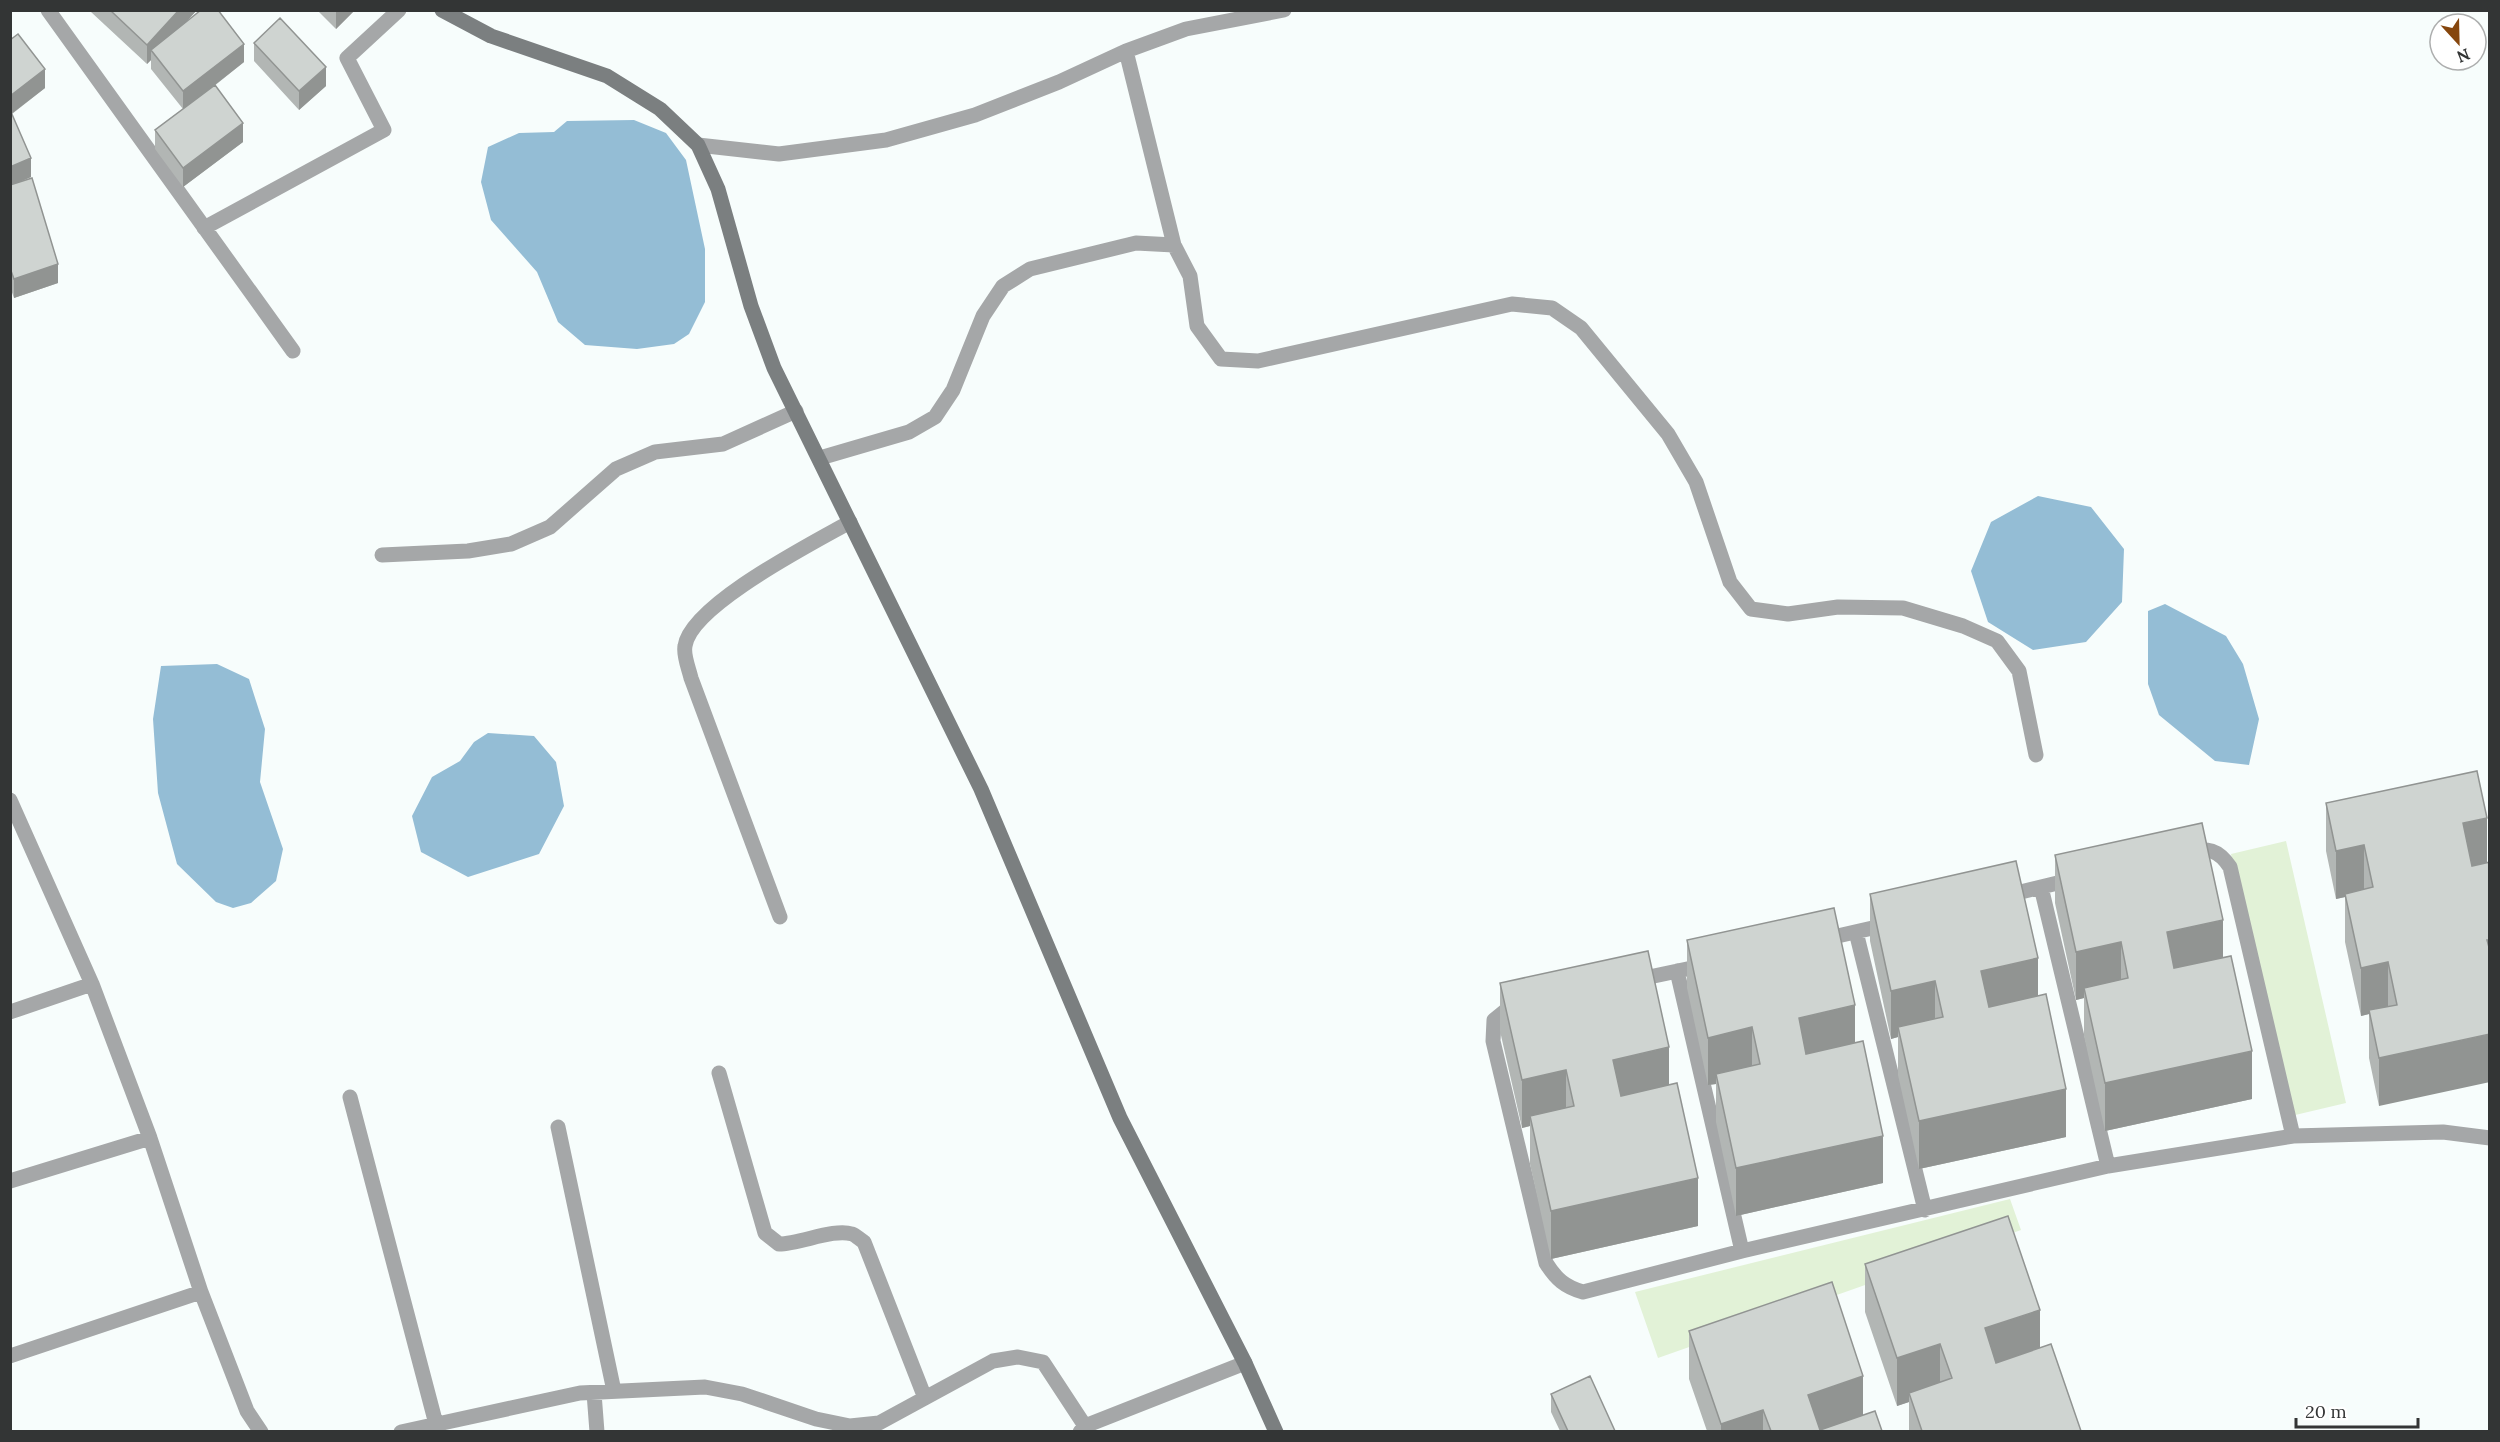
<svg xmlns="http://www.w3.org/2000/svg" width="2500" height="1442" viewBox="0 0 2500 1442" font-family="Lora,serif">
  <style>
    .green { fill: #e2f2d7 }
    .water { fill: #94bdd5 }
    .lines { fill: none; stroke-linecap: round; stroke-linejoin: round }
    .street { stroke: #a5a7a8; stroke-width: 15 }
    .secondary { stroke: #7b7f80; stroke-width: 15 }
    .wall { fill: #b2b6b4 }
    .shaded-wall { fill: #919492 }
    .building { fill: #cfd4d1; stroke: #919492; stroke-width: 1.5 }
  </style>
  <rect width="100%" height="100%" fill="#f7fdfc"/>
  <path class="green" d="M2286,841L2346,1103L2291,1116L2231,854Z
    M2010,1199L2021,1230L1658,1358L1635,1292Z"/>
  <path class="water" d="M634,120L666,133L686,160L705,249V302L689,334L674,344L637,349L585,345L558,322L537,272L491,220L481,182L488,147L519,133L554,132L567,121Z
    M2038,496L2091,507L2124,549L2122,602L2086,642L2033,650L1988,622L1971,571L1991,522Z
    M2165,604L2226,636L2243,664L2259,719L2249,765L2215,761L2159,715L2148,684V611Z
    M217,664L249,679L265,729L260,782L283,849L276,881L251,903L233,908L216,902L177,864L158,793L153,719L161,666Z
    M488,733L534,736L556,762L564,806L539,854L468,877L421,852L412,816L432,777L460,761L474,742Z"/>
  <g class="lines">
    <path class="street" d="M48,10L293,351
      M1126,51L1174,245
      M698,145L779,154L886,140L975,115L1059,82L1126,51L1186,29L1284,10
      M204,228L384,130L347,58L399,10
      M820,458L909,432L935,417L953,390L983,316L1003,286L1030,269L1136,243L1174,245L1190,276L1197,326L1221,359L1258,361L1512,304L1552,308L1581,328L1668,434L1696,482L1730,582L1751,609L1788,614L1838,607L1903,608L1963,626L1997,641L2019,671L2036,755
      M382,555L468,551L511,544L550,527L616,469L655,452L723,444L796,411
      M10,800L92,984
      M2187,851C2208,848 2218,849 2230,867L2293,1136
      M2041,887L2108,1166
      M2004,896L2074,879
      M780,917L691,678C689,669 683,655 685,646C691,605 813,543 850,522
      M1856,932L1925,1210
      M1820,940L1890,924
      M1677,971L1742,1251
      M1635,980L1706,965
      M1518,1005L1510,1007L1494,1020L1493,1041L1546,1263C1556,1279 1565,1287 1583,1292L1742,1251L2108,1166L2293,1136L2443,1132L2490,1138
      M10,1012L92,984L150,1138L201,1292L247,1411L261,1432
      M719,1073L765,1233L779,1244C800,1244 834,1228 852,1234C856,1235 860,1240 864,1242L925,1398
      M350,1097L436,1424
      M558,1127L614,1391
      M10,1181L150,1138
      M10,1356L201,1292
      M594,1393L597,1432
      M401,1432L580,1393L705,1387L742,1394L816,1419L850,1426L879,1423L993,1361L1018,1357L1043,1362L1085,1426
      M1080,1432L1085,1426L1245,1363"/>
    <path class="secondary" d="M442,10L491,36L607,76L660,109L698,145L718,189L751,306L774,368L981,789L1120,1118L1245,1363L1276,1432"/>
  </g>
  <path class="wall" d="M91,10H197L186,22L244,62L208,91L243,142L183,187L155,149V130L183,109L151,69V60L147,64L91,12Z
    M317,10H355L336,29Z
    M10,40L45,88L12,114L31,177L18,183L58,283L14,298L10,287Z
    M254,43L326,86L299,110L254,61Z
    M2477,771L2379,1106L2369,1058V1014L2361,1016L2345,942V897L2336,899L2326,851V803Z
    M2055,855L2223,958L2252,1099L2105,1131L2084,1036V998L2076,1000L2055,903Z
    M1870,894L2038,996L2066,1137L1919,1169L1898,1075V1037L1891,1039L1870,941Z
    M1687,940L1855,1043L1883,1183L1736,1216L1716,1122V1084L1708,1085L1687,988Z
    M1500,983L1669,1085L1698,1226L1551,1259L1530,1164V1126L1522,1128L1500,1031Z
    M1865,1264L2040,1348L2081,1431H1909V1402L1897,1406L1865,1312Z
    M1689,1331L1863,1415L1882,1431H1707L1689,1379Z
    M1551,1394L1615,1431H1560L1551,1412Z"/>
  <path class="shaded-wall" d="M179,10H197L155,56L151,50V60L147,64V45Z
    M336,10H355L336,29Z
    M244,44V62L183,110V91Z
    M326,67V86L299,110V91Z
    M45,69V88L10,115V96Z
    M243,123V142L183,187V168Z
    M31,158V177L10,186V167Z
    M58,264V283L14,298V279Z
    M2487,818V866L2463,871V823Z
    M2364,845V893L2345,894V897L2336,899V851Z
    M2223,920V968L2167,980V932Z
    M2121,942V990L2084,988V998L2076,1000V952Z
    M2038,958V1006L1981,1019V971Z
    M2388,962V1010H2369V1014L2361,1016V968Z
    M1935,981V1029L1898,1027V1037L1891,1039V991Z
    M1855,1005V1053L1799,1066V1018Z
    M1752,1027V1075L1716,1074V1084L1708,1085V1038Z
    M2490,1034V1082L2379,1106V1058Z
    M1669,1047V1095L1613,1108V1060Z
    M2252,1051V1099L2105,1131V1083Z
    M1566,1070V1118L1530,1116V1126L1522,1128V1080Z
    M2066,1089V1137L1919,1169V1121Z
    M1883,1136V1183L1736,1216V1168Z
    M1698,1178V1226L1551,1259V1211Z
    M2040,1310V1358L1985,1376V1328Z
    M1940,1344V1392L1909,1393V1402L1897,1406V1358Z
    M1863,1376V1424L1808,1431V1395Z
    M1763,1410V1431H1721V1424Z"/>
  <path class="building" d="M110,10H179L147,45Z
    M201,10H218L244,44L183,91L151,50Z
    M280,18L326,67L299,91L254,43Z
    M18,34L45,69L10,96V40Z
    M215,85L243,123L183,168L155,130Z
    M10,112H11L31,158L10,167Z
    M32,178L58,264L14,279L10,268V185Z
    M2477,771L2487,818L2463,823L2472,866L2490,862V940H2487L2490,951V1034L2379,1058L2369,1010L2397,1005L2388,962L2361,968L2345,894L2373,887L2364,845L2336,851L2326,803Z
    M2202,823L2223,920L2167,932L2174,968L2231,956L2252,1051L2105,1083L2084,988L2128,978L2121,942L2076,952L2055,855Z
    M2016,861L2038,958L1981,971L1989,1007L2046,994L2066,1089L1919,1121L1898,1027L1943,1017L1935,981L1891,991L1870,894Z
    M1834,908L1855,1005L1799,1018L1806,1054L1863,1041L1883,1136L1736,1168L1716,1074L1760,1064L1752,1027L1708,1038L1687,940Z
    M1648,951L1669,1047L1613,1060L1621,1096L1677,1083L1698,1178L1551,1211L1530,1116L1574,1106L1566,1070L1522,1080L1500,983Z
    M2008,1216L2040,1310L1985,1328L1996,1363L2051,1344L2081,1431H1922L1909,1393L1952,1378L1940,1344L1897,1358L1865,1264Z
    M1832,1282L1863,1376L1808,1395L1820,1430L1875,1411L1882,1431H1771L1763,1410L1721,1424L1689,1331Z
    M1590,1376L1615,1431H1568L1551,1394Z"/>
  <rect width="2500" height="1442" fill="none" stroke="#333535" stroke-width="24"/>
  <g transform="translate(2458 42) rotate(158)"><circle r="28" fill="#ffffff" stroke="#adaeae" stroke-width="1.5"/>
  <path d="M0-4.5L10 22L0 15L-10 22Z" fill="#86460d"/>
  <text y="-9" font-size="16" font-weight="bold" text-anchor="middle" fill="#333535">N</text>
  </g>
  <path d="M2296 1418v9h122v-9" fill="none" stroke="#333535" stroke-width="3"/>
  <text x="2305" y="1418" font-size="18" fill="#333535" stroke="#ffffff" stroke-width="4.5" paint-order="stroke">20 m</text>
</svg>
